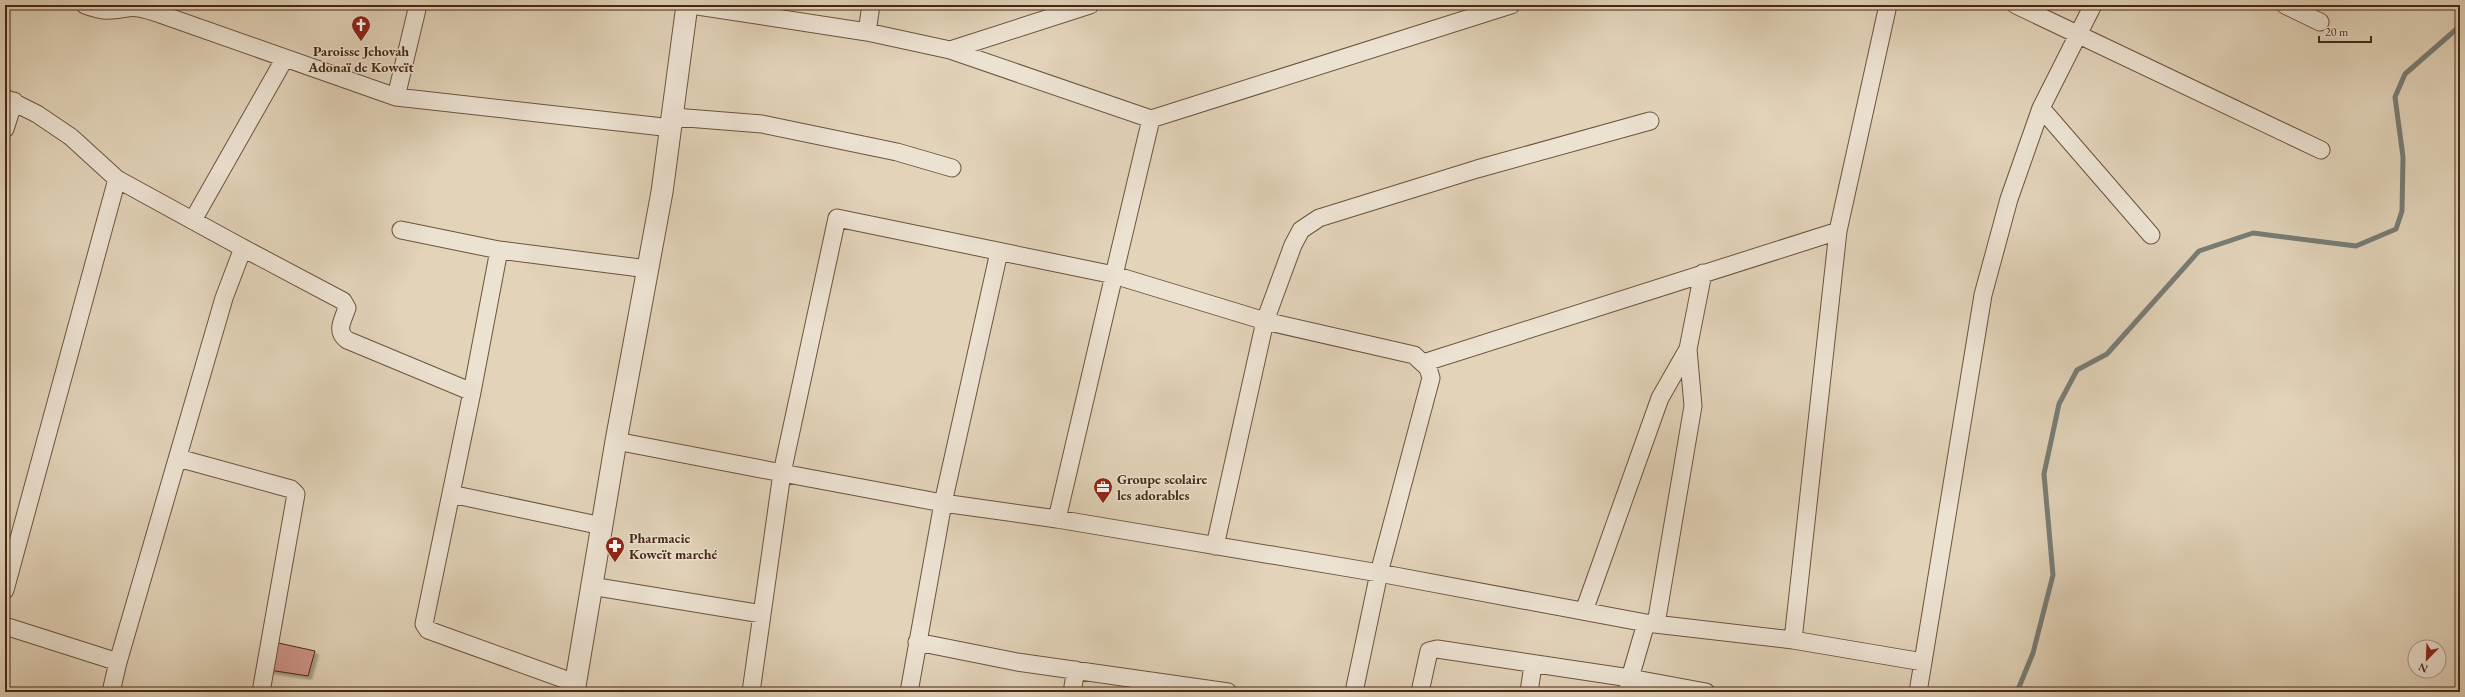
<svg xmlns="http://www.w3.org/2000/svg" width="2465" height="697" viewBox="0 0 2465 697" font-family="'EB Garamond',serif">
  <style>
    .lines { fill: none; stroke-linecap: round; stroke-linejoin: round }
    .stream { stroke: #777d76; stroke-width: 5 }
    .building { fill: #ce9488; stroke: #462814; filter: url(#shadow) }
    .minor-casing { stroke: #6d533d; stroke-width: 19 }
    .tertiary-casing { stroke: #6d533d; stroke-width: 23 }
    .minor { stroke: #ece2d2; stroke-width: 17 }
    .tertiary { stroke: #ece2d2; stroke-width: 21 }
    .labels { text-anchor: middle; stroke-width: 3; stroke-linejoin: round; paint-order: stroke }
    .poi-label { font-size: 14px; font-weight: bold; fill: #462814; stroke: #ece2d2; text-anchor: start }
  </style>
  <defs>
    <filter id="shadow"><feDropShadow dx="3.5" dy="3.5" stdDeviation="1" flood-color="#0004"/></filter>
  </defs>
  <rect width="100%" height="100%" fill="#e2d3b9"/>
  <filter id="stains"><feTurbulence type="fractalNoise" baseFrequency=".005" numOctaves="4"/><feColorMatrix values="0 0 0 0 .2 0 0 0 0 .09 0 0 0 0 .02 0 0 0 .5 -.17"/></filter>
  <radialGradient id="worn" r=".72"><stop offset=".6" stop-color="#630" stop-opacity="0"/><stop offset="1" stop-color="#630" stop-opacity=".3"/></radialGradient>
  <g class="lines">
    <path class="stream" d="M2017,692L2033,653L2053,575L2044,474L2059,404L2077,370L2107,354L2199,251L2253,233L2356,246L2396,229L2402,211L2403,157L2395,97L2405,74L2460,26"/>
  </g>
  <path class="building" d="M274,642L315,651L308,676L269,670Z"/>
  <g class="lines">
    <defs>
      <path id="minor" d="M85,5C104,12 109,11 128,8C138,6 150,11 160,14L396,97L672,128
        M691,5L867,32L871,5
        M2016,5L2321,150
        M2285,5L2320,22
        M867,32L950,50L1090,5
        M396,97L418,5
        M5,98L37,114L71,137L117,179L243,248
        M2041,108L2151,235
        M674,117L762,124L897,152L952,168
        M1151,119L1511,5
        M5,129L14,101
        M193,220L285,58
        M401,230L499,250L648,269
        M499,250L472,392L424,624L428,630L575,683
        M1423,363L1838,231
        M616,441L782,473L837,218L1114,275L1151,119L950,50
        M178,458L291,489L296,494L261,692
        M451,494L602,526
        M1057,519L1114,275L1265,321L1414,355L1428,368L1431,378L1379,573L1354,692
        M1215,546L1265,321L1293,245L1301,230L1319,218L1477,169L1650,121
        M591,586L762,614
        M5,590L117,179
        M1584,611L1660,398L1688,349
        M1656,624L1693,406L1688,349L1703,273
        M5,626L118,662
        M1793,640L1923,662L1918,692
        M917,642L1017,662L1228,692
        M1923,662L1983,295L2009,199L2041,108L2093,5
        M111,692L118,662L224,298L243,248L343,301L347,308C343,320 335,331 347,340L472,392
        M751,692L782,473L943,503L1057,519L1379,573L1646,623L1793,640L1838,231L1888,5
        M909,692L943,503L999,252
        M1072,692L1076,670
        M1420,692L1429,651L1437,649L1630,678L1646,623
        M1529,692L1533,665
        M1628,692L1630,678L1706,692"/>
      <path id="tertiary" d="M574,692L616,441L662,192L687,5"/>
    </defs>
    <use href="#minor" class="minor-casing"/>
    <use href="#tertiary" class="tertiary-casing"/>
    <use href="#minor" class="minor"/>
    <use href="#tertiary" class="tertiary"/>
  </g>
  <defs>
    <symbol id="church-pin" viewBox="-11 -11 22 30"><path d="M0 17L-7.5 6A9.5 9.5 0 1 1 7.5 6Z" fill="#8f2418" stroke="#ece2d2"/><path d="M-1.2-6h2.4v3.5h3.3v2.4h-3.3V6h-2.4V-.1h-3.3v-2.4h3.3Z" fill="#fff"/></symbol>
    <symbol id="office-pin" viewBox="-11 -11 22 30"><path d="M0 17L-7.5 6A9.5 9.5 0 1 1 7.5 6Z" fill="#8f2418" stroke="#ece2d2"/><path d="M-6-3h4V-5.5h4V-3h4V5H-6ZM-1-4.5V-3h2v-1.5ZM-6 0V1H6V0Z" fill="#fff"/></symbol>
    <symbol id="pharmacy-pin" viewBox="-11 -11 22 30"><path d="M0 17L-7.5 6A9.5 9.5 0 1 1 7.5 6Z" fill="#8f2418" stroke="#ece2d2"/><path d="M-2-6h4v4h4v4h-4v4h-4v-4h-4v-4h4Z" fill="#fff"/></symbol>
  </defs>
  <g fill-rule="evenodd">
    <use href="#church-pin" x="350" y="14" width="22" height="30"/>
    <use href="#office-pin" x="1092" y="476" width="22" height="30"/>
    <use href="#pharmacy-pin" x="604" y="535" width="22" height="30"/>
  </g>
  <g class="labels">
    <g class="poi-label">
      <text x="361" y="56" text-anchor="middle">Paroisse Jehovah<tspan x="361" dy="16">Adonaï de Koweït</tspan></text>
      <text x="1117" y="484">Groupe scolaire<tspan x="1117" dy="16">les adorables</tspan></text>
      <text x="629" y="543">Pharmacie<tspan x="629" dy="16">Koweït marché</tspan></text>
    </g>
  </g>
  <rect width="2465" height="697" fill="none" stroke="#e2d3b9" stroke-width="20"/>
  <rect x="6" y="6" width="2453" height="685" fill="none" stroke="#462814" stroke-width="2"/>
  <rect x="10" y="10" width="2445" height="677" fill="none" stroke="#462814"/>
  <g transform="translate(2427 659) rotate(203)"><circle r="19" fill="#ece2d2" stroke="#aa9886"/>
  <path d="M0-3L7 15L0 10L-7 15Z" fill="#8f2418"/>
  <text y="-6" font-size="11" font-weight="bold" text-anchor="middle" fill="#462814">N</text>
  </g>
  <path d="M2319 36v6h52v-6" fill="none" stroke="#462814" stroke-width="2"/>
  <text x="2325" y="36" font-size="12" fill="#462814" stroke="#ece2d2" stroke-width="3" paint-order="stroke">20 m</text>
  <rect width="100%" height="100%" filter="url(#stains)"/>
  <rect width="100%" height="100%" fill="url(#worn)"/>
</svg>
